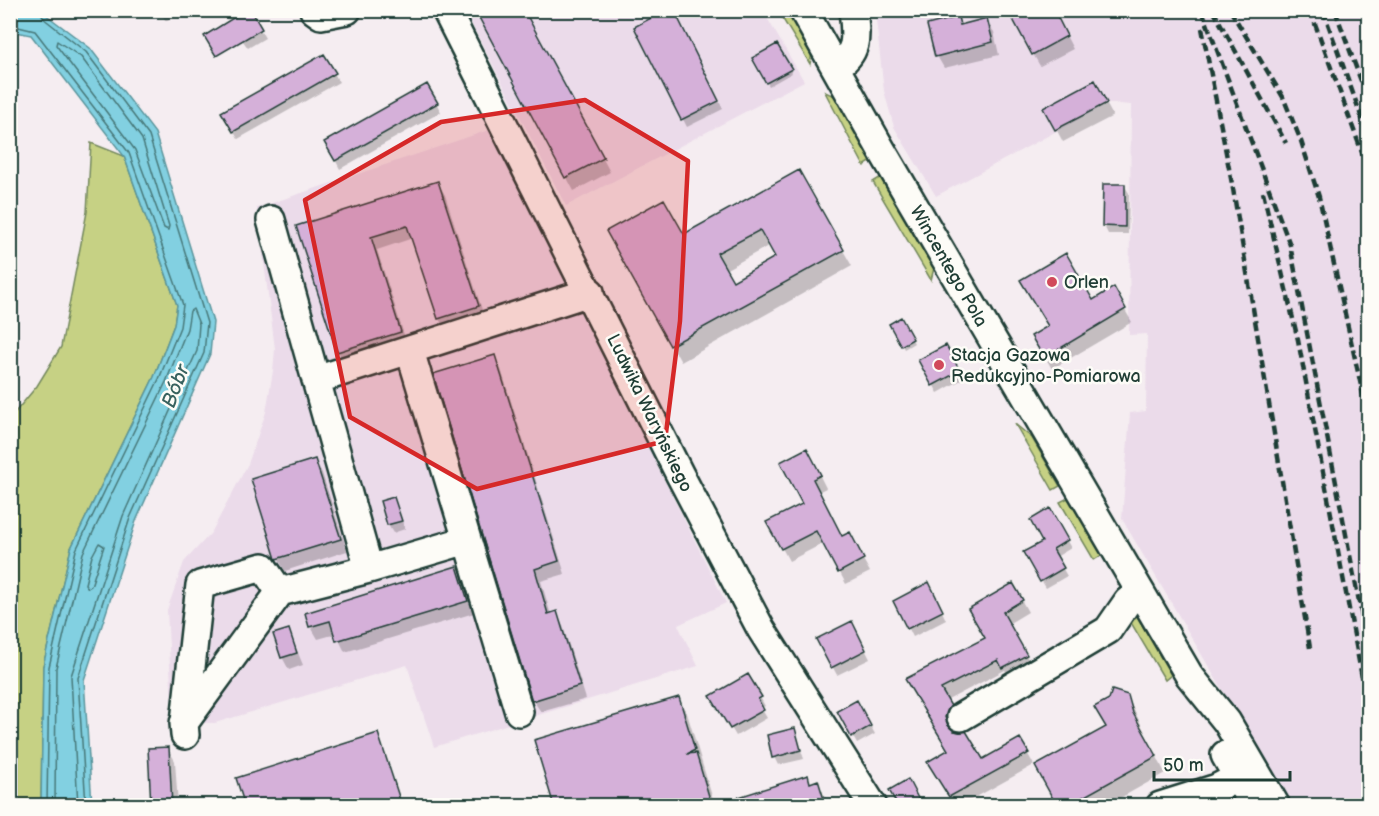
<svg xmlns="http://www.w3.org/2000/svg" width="1379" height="816" viewBox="0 0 1379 816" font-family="'Balsamiq Sans',sans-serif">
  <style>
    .built { fill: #ebdbea }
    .green { fill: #c6d184; stroke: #72875c; stroke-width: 1.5 }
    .water { fill: #82d0e1; stroke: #5a959c; stroke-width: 1.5 }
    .shadow { fill: #0003; fill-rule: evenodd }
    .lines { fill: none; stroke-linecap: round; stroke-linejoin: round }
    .shore { stroke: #477879; stroke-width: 1.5 }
    .building { fill: #d5b0d9; stroke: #1f3d34; stroke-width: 1.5; fill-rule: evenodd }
    .minor-casing { stroke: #1f3d34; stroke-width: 32 }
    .minor { stroke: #fdfcf7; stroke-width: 27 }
    .rail { stroke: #1f3d34; stroke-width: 4.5; stroke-dasharray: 9 4.5; stroke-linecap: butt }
    .marked { fill: #d62828; fill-opacity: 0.2; stroke: #d62828; stroke-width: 4.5; stroke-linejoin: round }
    .poi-dot { fill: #d1495b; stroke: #fdfcf7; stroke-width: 2 }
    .labels { text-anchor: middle; stroke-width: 5; stroke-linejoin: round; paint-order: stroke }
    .street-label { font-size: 18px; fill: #1f3d34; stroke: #fdfcf7 }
    .poi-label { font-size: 18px; fill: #1f3d34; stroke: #fdfcf7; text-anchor: start }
    .water-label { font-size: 20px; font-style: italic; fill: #38625f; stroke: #fdfcf7 }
  </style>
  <rect width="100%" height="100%" fill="#f5edf1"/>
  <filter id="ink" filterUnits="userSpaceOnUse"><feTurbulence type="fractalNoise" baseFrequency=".0167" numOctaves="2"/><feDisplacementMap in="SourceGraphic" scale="12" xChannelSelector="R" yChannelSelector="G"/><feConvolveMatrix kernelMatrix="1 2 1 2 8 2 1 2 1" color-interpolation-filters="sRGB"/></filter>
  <g filter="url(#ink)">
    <path class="built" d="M465,11H763L804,81L566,206Z
      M875,11H1368V805H1290L1122,519L1130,413L1146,411L1147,334L1129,335L1131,105L1109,103L936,196L894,127L884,91Z
      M489,130L726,603L678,625L698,666L434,747L407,665L215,723L173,722L167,610L184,562L211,533L248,464L266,412L273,371L275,349L257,208Z"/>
    <path class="green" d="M778,11H788L812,53L810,64Z
      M825,92L837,97L872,161L864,166Z
      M91,143L124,156L177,305L174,325L154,377L71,548L43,666L41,805L11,806V417L37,386L61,347L87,212Z
      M881,177L934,268L931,280L873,182Z
      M1015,424L1032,438L1060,486L1053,490Z
      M1068,498L1102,555L1094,560L1060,502Z
      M1134,611L1171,675L1165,680L1130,621Z"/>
    <path class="water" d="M41,11L90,48L155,133L213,322L210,354L136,521L84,680L92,805H41L43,666L71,548L154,377L174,325L177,305L124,156L31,35L11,31V11Z"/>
    <path class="shadow" d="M158,10H181L166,21Z
      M249,10L265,38L248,48L235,30Z
      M477,10H523L610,172L574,191Z
      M1053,10L1073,49L1040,66L1033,54Z
      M676,17L723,109L687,127L636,27Z
      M957,19L961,26L986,20L994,32L999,55L944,68L937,56Z
      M777,46L792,73L769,86L754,58Z
      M324,56L339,82L238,139L223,113Z
      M427,86L441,112L340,169L326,142Z
      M1101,94L1113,116L1063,142L1045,108Z
      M798,172L852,266L681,362L608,232L684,236ZM770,245L777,257L732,283L725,270Z
      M438,183L445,195L485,319L446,331L439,319L413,238L377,250L407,344L345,364L338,352L298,227Z
      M1124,185L1129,193L1128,234H1108L1104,226Z
      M1113,290L1132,322L1052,369L1033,336Z
      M901,319L914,343L904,349L891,324Z
      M945,347L963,379L938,393L920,361Z
      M494,356L501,369L565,574L541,581L551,615L556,613L563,626L586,699L541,712L533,700Z
      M315,460L322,473L347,551L285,571L278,558Z
      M813,462L826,488L818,492L842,538L856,547L870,572L846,584L824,543L789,561L782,548L805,504Z
      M394,499L405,529L393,533L388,525Z
      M1049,510L1071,548L1056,557L1067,576L1046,588L1025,553L1044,542Z
      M457,568L464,580L474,613L345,652L336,634L318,639L311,627L307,614Z
      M1013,585L1028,612L1008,624L1032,666L1010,678L1005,670L946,701L956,718L951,731L982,761L1020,740L1034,765L960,806H955L929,763L949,750L907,680L987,638Z
      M933,592L946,620L913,637L895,601Z
      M289,631L303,665L289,670L282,657Z
      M856,631L870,659L837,675L818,640Z
      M748,676L765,706L761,708L767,718L736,736L712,696Z
      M1127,696L1165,773L1106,806H1058Z
      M678,698L687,713L715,806H556Z
      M857,702L875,734L857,744L839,712Z
      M794,730L804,759L778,765L774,757Z
      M168,748L175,761L178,806H153Z
      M807,777L811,784L818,782L829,806H745Z"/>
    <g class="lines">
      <path class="shore" d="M41,10L43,18L86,52L149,136L207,323L204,353L130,518L78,678L86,806
        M10,25L35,31L129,153L183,305L180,327L159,379L76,550L49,667L47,806
        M57,41L81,57L142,139L169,226L168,230L164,228L135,150L56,45Z
        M99,543L104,546L91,586L88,588L85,584L92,556Z
        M55,806L56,668L83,553L166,382L187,329L190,311L193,309L199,324L197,351L123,516L71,676L78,806"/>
    </g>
    <path class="building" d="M246,10H251L262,29L216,56L204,36Z
      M475,10H524L604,158L565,178Z
      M666,10H674L719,101L681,120L634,27Z
      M1008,10H1054L1067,36L1032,55Z
      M958,17L960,25L987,18L993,42L935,57L927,25Z
      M777,44L792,69L766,83L752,58Z
      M324,54L336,73L233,132L221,112Z
      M1095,80L1107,103L1055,130L1043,108Z
      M427,84L438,103L335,161L324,142Z
      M799,170L844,250L670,346L606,231L664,199L684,234ZM760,230L775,257L733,281L717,253Z
      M438,181L479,306L438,319L407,226L371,237L401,332L337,352L296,226Z
      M1103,184H1125V227L1102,226Z
      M1066,253L1093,300L1114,287L1126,309L1044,358L1031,336L1048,326L1020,280Z
      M901,317L913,339L901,346L889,324Z
      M946,345L960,371L932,386L918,360Z
      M495,355L559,561L535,569L548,614L557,611L580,686L532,701L433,374Z
      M807,448L821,475L813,479L842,536L850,532L864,559L838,573L816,531L781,549L766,522L802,504L780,462Z
      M315,459L341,539L276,559L251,479Z
      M394,497L402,521L387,525L380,501Z
      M1050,508L1068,540L1053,549L1064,568L1040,582L1023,552L1042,542L1030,520Z
      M457,566L468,601L336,641L330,621L309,627L305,613Z
      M929,582L943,611L907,629L893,601Z
      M1013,583L1023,600L1003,612L1027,655L1002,668L998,660L941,689L951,706L945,717L948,725L954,731H966L983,759L1020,738L1029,753L949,797L927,762L948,750L905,679L985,638L968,609Z
      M852,621L866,650L831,668L816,639Z
      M289,629L297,653L281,658L273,634Z
      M748,674L762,697L758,699L764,710L730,729L710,696Z
      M1112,690L1128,695L1133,713L1157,756L1067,806H1057L1035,766L1106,727L1094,707L1109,699Z
      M679,697L695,750L687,754L696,753L712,806H554L534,740Z
      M857,700L871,726L851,737L837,711Z
      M795,728L801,750L772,758L767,735Z
      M378,733L402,806H245L236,778Z
      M169,747L172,806H151L148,748Z
      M808,775L810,783L818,780L826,806H724L723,802Z
      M908,779L922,806H898L889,790Z"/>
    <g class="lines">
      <defs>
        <path id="minor" d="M314,10L321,15L347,10
          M446,10L680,475L761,629L873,806
          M803,10L881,149L1189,675L1227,722L1276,806
          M835,67C859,53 856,37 853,10
          M271,220L316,380L590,292
          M410,351L519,712
          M316,380L369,569L467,540
          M961,717L1108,630L1128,601L1141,593
          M185,722L200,585L263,567L280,592
          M185,735L184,723L280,592L369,569
          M1225,755L1254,806
          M1160,806L1217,788L1238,777L1254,779"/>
      </defs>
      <use href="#minor" class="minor-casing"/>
      <use href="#minor" class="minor"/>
      <path class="rail" d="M1202,10L1290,245L1368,648
        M1213,10L1286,143
        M1230,10L1283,97L1301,141L1319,197L1368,417
        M1310,10L1368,169
        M1323,10L1368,135
        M1335,10L1368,100
        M1202,28L1233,189L1310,648
        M1263,192L1298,340L1368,709"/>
    </g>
  </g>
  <path class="marked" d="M585,100L688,161L680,321L665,441L477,489L350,417L305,200L441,122Z"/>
  <g class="poi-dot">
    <circle cx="1052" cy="282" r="6"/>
    <circle cx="939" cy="365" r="6"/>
  </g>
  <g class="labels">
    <g class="street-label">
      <text transform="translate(949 266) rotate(60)" y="6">Wincentego Pola</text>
      <text transform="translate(650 413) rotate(64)" y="6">Ludwika Waryńskiego</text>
    </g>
    <g class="poi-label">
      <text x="1064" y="288">Orlen</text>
      <text x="951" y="361">Stacja Gazowa<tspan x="951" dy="21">Redukcyjno-Pomiarowa</tspan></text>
    </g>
    <g class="water-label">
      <text transform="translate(175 386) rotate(-69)" y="7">Bóbr</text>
    </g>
  </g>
  <rect width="1379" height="816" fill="none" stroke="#fdfcf7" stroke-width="36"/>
  <rect x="18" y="18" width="1343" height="780" fill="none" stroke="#1f3d34" stroke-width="2" filter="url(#ink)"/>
  <path d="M1154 771v9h136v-9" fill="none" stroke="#1f3d34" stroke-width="3"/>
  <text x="1163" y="771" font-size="18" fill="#1f3d34" stroke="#fdfcf7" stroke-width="4.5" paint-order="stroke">50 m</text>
</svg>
